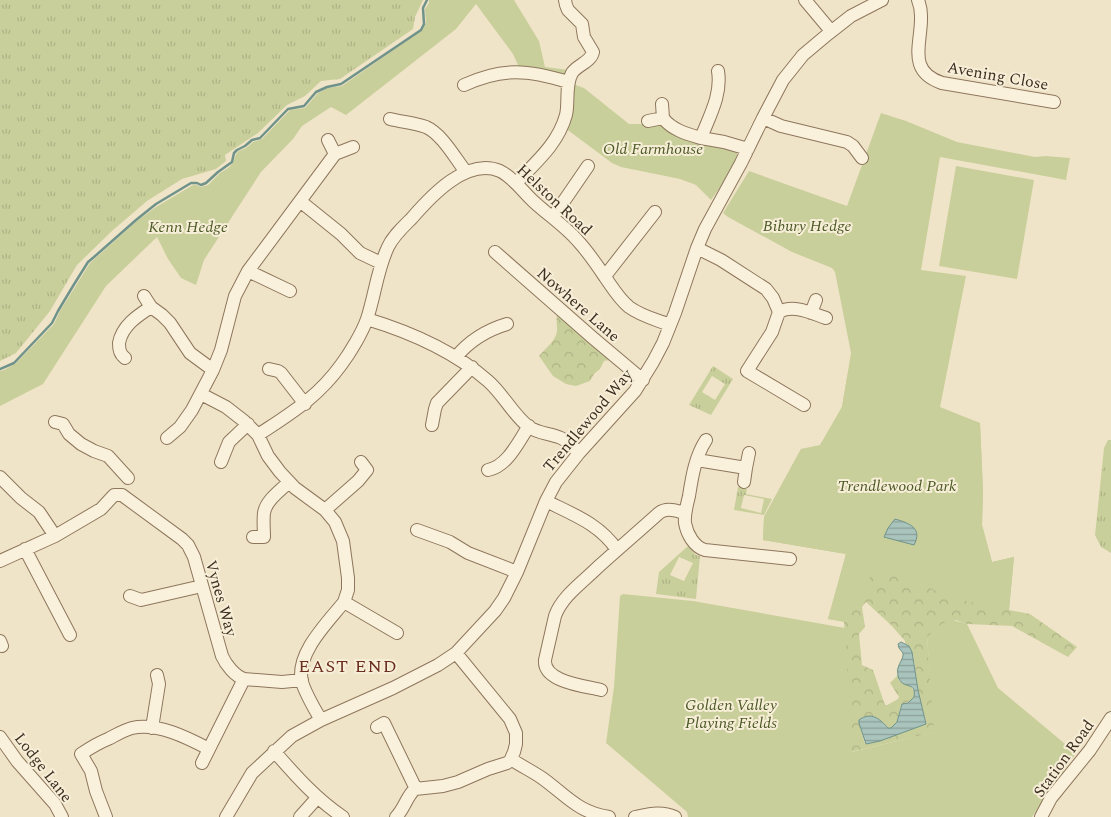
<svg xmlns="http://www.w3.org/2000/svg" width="1111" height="817" viewBox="0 0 1111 817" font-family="Spectral,serif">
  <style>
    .grass { fill: url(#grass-tufts); fill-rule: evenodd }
    .forest { fill: url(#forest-crowns); fill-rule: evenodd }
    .green { fill: #c9cf9b }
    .water { fill: url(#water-rules); stroke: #6f938a }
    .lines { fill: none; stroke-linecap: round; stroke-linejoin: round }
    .stream { stroke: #6f938a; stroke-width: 2.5 }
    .minor-casing { stroke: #8d765c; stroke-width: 14 }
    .minor { stroke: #faf1dc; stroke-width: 12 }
    .labels { text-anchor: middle; stroke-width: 4; stroke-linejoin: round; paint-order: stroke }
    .street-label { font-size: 16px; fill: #3d2e20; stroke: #f7eed8 }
    .park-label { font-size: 16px; font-style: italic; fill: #4d5a26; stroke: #f7eed8 }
    .neighbourhood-label { font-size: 18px; letter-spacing: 1px; fill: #6b2e1e; stroke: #f7eed8 }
  </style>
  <defs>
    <pattern id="grass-tufts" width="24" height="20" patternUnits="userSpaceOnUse" patternTransform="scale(1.25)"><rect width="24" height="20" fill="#c9cf9b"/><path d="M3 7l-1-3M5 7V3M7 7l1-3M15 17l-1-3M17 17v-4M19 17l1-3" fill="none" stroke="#aeb285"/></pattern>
    <pattern id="forest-crowns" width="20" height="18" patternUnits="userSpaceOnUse" patternTransform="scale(1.25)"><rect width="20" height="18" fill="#c9cf9b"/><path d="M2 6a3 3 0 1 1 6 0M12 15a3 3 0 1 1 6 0" fill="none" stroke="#aeb285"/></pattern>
    <pattern id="water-rules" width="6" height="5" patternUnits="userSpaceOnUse" patternTransform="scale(1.25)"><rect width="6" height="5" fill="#a9c4bc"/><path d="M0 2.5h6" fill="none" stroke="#8ba098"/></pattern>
  </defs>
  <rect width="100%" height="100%" fill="#f0e4c8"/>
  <path class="grass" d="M0 0H423L415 17 413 29 340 79 321 81 305 96 287 105 258 133 225 155 226 161 216 169 182 179 147 201 113 230 77 265 50 311 16 353 0 361Z
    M713 366 733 379 711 415 689 405ZM712 376 725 384 715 400 702 392Z
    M1108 440H1111V553L1101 547 1095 535 1104 448Z
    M738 487 747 489 746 494 772 499 764 515 734 510ZM744 495 764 499 761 513 741 508Z
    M688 546 696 555 700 556 696 599 656 594 659 572ZM679 557 693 563 684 581 670 575Z"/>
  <path class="forest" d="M557 316H558L586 337 610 360 604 361 600 369 594 374 590 381 576 386 566 384 553 376 539 356C545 349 558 339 557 329 557 324 556 321 557 316Z
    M847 377 980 423 983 491 982 525 992 562 1014 557 1009 610 1030 614 1077 647 1068 657 1012 626 967 624 956 620 927 637 935 732 851 752 844 622 828 619 846 554 763 540 764 517 801 449 820 445 842 407ZM866 602 891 625 905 641V643L909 646 913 654 918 690 926 724 865 744 859 723V720L875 717 889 728H892L897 722 901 705C907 702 914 701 915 693L911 687 899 681 898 675 890 683 899 697 898 699 887 705H885L873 670 862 665 859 634 865 627 862 607Z"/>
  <path class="green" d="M429 0H514L539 41 545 67 569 70 567 80 519 69 518 65 513 54 476 4 456 29 346 115 331 107 302 126 293 139 261 172 204 260 196 285 181 278 168 259 157 237 106 286 43 384 0 406V371L4 370 15 364 54 324 60 311 90 263 137 221 156 207 193 185H197L201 187 208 185 220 173 228 168 233 163 236 154 239 151 246 148 253 142 262 139 290 110 305 108 318 93 328 88 342 86 422 30 426 23 425 9 429 3Z
    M573 84 584 88 629 124H651L661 125 731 147C735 150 738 152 737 157 736 167 718 190 711 200L696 185 680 179 621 167 612 163 565 128Z
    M881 113 906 121 957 142 1035 157 1046 156 1070 158 1066 180 940 157 921 270 966 276 940 407 980 423 983 491 982 525 992 562 1014 557 1009 610 951 598 900 574H872L844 621 828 619 846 554 763 540 764 517 801 449 820 446 842 407 851 353 835 272 832 268 792 252 728 217 723 213 749 171 847 206Z
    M956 166 1034 180 1017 279 939 266Z
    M623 594 693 601 845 628 852 752 934 732 927 637C943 623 945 616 967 624L998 688 1076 753 1032 817H688L687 812 606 743 614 687 620 596Z"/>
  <path class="water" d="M895 519C909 523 923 528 914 545L884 537 888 528Z
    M901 642 909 646 912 652 918 690 926 724 880 741 866 744 859 723V720C871 711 880 719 888 728H891L897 722 902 704 908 703 914 697C917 680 902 691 898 676 898 673 897 671 898 668 899 664 902 660 903 656V653L899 648 898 644Z"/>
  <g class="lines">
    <path class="stream" d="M0 369 14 363 52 323 58 311 73 286 88 262 94 257 136 220 156 204 191 183H197L201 185 206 183 218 172 232 162 234 153 237 150 245 146 252 140 260 138 288 109 304 106 316 92 327 87 341 84 421 30 424 24 423 8 427 0"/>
    <defs>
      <path id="minor" d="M805 0 831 31
        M918 0C920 5 921 10 921 16 922 43 906 71 942 83L1054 102
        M718 71C722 95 709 117 701 138L724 142 748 149
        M464 85C503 67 529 70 568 82
        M662 104 663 118C672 130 687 134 701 138
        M763 118 781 126 847 142 853 146 862 158
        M390 119C402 122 415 123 426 127 442 134 455 158 466 172
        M648 121 663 118
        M328 140 335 154 353 147
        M516 183C536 162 558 144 566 115 569 102 565 85 572 73 577 65 591 62 593 52L584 37 582 24 568 10 566 5 565 0
        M300 201 341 234 360 253 381 263
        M553 217 588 166
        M697 248 721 260 766 289 773 298 779 312 772 332 747 371 804 405
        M495 252 593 338 643 380
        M248 271 290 291
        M605 276 655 212
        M144 296 151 307 162 315 170 323 190 353 213 370
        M779 312C794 304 811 313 826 318
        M811 313 816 300
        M367 319C410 332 454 351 488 381 504 395 513 415 529 427 539 434 550 433 561 438 568 441 573 447 579 453
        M456 357C470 340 487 330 507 324
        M125 358C120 354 119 350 119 343 122 326 137 316 151 307
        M269 369 278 371 281 373 305 404
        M201 394 226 407 244 421 258 435 268 456 280 472 295 488 325 510 335 522 343 541 348 578V590L344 602C328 622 295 654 302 682 306 695 314 708 321 720
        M55 422 63 424 69 434 81 444 94 451 108 456 128 478
        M432 425 435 409 437 403 472 367
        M258 435C291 413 317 398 341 365 350 353 362 333 367 319 375 295 377 270 388 247 393 236 403 227 412 218 431 196 467 157 500 171 514 178 522 191 533 201 548 215 565 226 578 241 588 252 597 265 605 277 612 287 619 299 629 307 641 316 657 320 670 325
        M167 438 180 427 192 410 213 370 221 350 235 296 248 271 335 154
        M706 440C695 457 692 477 689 496 687 505 684 514 685 523 687 534 694 547 705 550L790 559
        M697 460 746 468 749 453
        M221 462 229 442 248 424
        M488 470C508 466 518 442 529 426
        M0 477 21 498 39 512 55 536
        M744 482 746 468
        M546 501C572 514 600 524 617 550
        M325 510 358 481 367 470 361 462
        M417 530 450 542 468 553 517 572
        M253 537H264C264 529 263 521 264 513 266 500 281 490 289 482
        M25 549 70 635
        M0 561 55 536 101 509 114 495H122L182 539 188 545 194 557 222 656C226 665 235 676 244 679L282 682 302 680
        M130 596 141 600 202 586
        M344 602 397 633
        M0 641 2 646
        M601 690C585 686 543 682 545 660L555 616C562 596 583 582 598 567 618 549 639 531 659 513 667 507 676 511 685 513
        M377 727 384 723 416 789
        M152 728 159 684 157 675
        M0 737 17 761 55 804 62 817
        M274 751C295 775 316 799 343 817
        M511 759C521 766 532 771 542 778 566 795 577 812 609 817
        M202 763 244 679
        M106 817 96 791 91 771 81 754C90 748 98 743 108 739 116 735 124 730 132 728 157 722 188 738 209 749
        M226 817 252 773 292 736 321 720 393 688 438 665 456 653 495 611 504 598 517 572 546 501 556 482 579 453 635 391 653 362 663 343 675 313 697 248 705 229 741 163 763 118 783 80 803 55 828 34 851 16 882 0
        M300 817 317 798
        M396 817C405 808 406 797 415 789L443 786 458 782 488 769 507 763 510 761 514 752 516 744V733L510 719 456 653
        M635 817C650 814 661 811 675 817
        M1041 817 1051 798 1090 750 1111 718"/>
    </defs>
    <use href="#minor" class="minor-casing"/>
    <use href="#minor" class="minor"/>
  </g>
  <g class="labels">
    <g class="street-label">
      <text transform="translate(998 75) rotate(10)" y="6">Avening Close</text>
      <text transform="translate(555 199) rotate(43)" y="6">Helston Road</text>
      <text transform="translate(579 304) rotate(41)" y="6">Nowhere Lane</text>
      <text transform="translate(587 420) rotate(-50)" y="6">Trendlewood Way</text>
      <text transform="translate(222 598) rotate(74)" y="6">Vynes Way</text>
      <text transform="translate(1063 758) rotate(-54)" y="6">Station Road</text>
      <text transform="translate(44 767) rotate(52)" y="6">Lodge Lane</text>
    </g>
    <g class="park-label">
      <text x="653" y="154">Old Farmhouse</text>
      <text x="807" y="231">Bibury Hedge</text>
      <text x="188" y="232">Kenn Hedge</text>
      <text x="897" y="491">Trendlewood Park</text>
      <text x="731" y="710">Golden Valley<tspan x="731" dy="18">Playing Fields</tspan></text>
    </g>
    <g class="neighbourhood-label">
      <text x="348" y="672">EAST END</text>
    </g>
  </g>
</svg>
